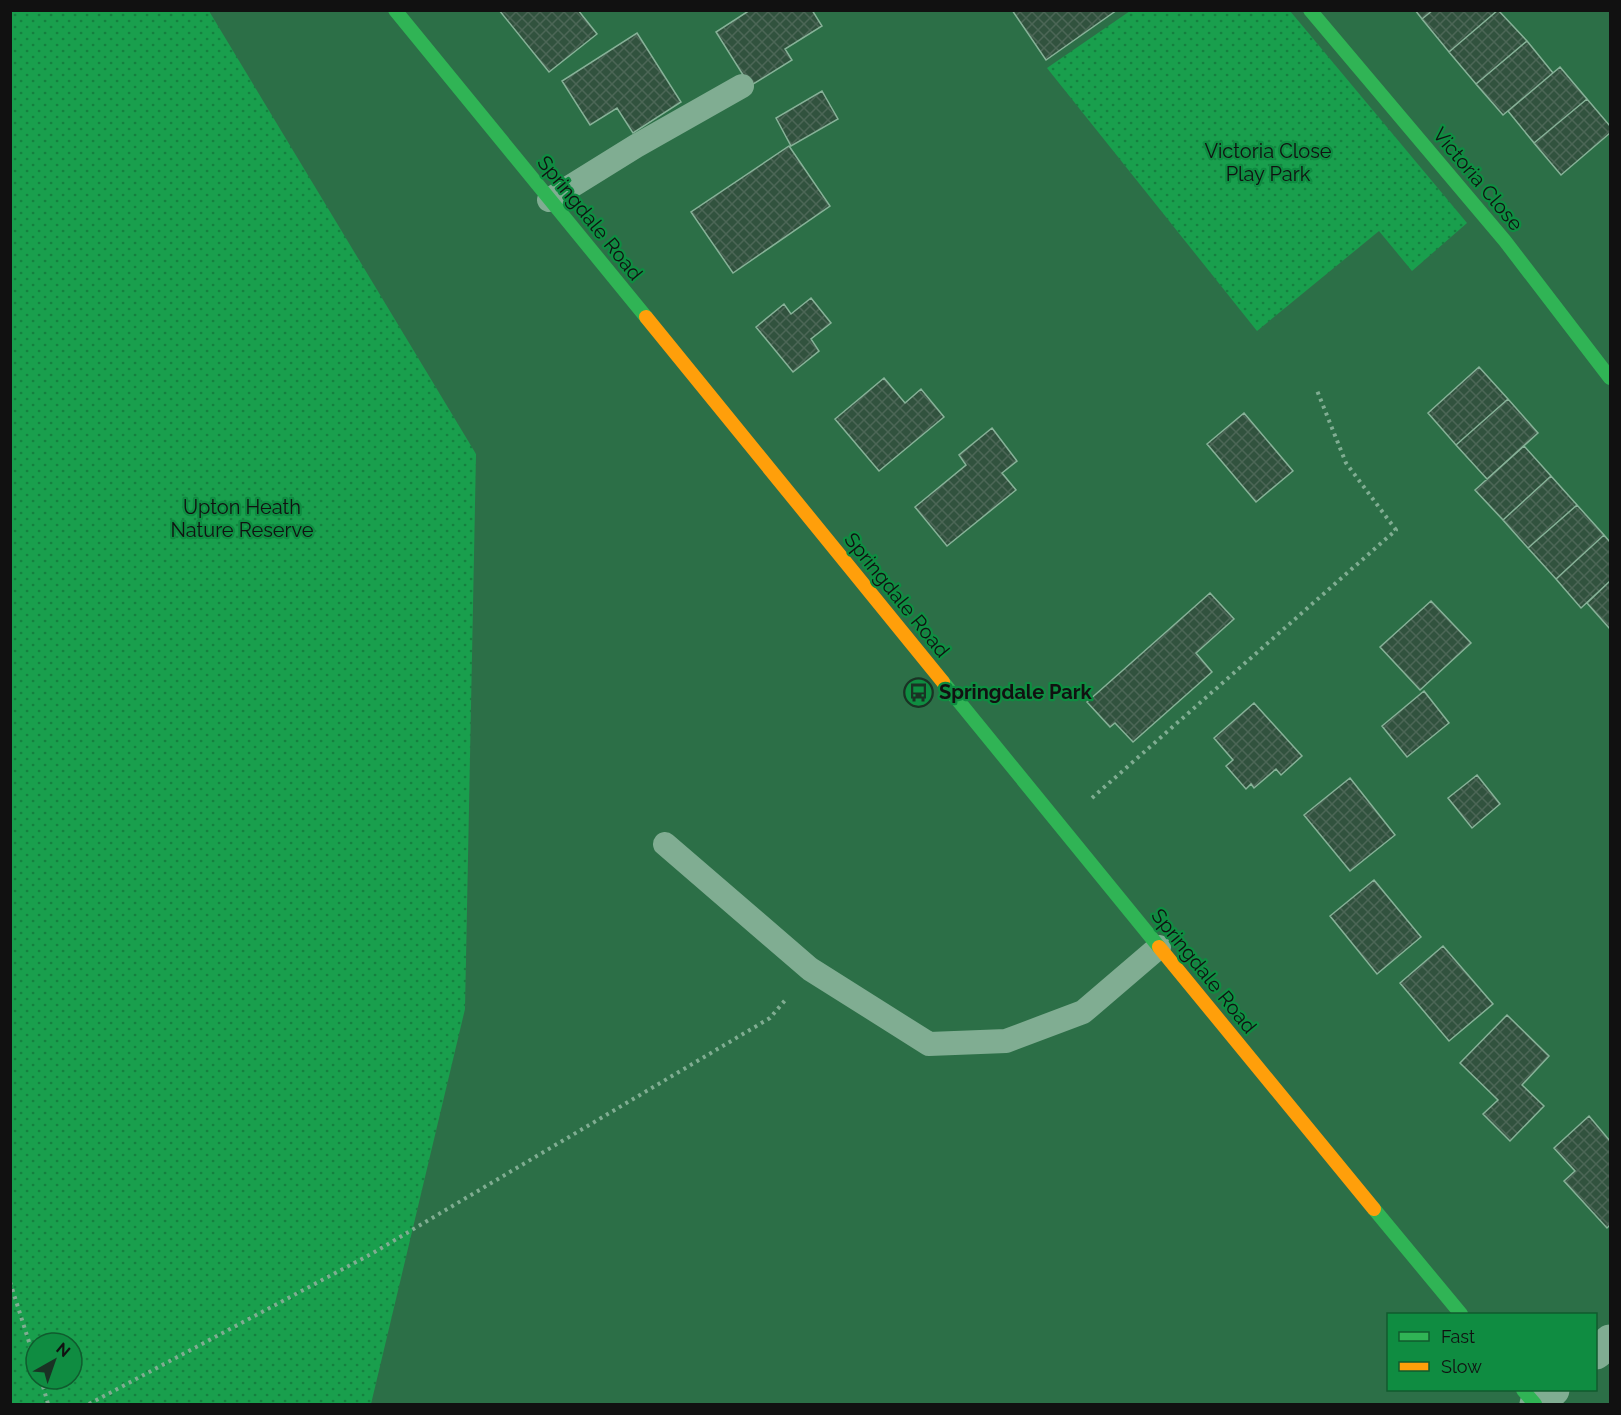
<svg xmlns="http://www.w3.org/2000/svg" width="1621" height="1415" viewBox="0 0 1621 1415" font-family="Raleway,sans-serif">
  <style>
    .grass { fill: url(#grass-dots); fill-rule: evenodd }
    .building { fill: url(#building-cross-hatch); stroke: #87b298; stroke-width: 1.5 }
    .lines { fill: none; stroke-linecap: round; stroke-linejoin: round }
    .path { stroke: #80ad92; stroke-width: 4; stroke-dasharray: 3 4.5; stroke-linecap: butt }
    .lane { stroke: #80ad92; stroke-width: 24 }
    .street { stroke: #80ad92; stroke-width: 33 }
    .fast { stroke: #30b455; stroke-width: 14 }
    .slow { stroke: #ff9f0a; stroke-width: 14 }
    .labels { text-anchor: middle; stroke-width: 4.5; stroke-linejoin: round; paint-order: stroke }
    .park-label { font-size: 20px; fill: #111; stroke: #0f8c41 }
    .street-label { font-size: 20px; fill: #111; stroke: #0f8c41 }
    .poi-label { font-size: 20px; font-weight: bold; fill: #111; stroke: #0f8c41; text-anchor: start }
  </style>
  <defs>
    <pattern id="grass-dots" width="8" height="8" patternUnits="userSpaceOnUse" patternTransform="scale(1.5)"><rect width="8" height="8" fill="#199f4d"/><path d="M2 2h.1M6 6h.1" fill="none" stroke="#15803f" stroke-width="1.8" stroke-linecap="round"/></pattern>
    <pattern id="building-cross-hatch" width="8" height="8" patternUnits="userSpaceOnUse" patternTransform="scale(1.5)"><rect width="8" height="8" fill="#31523e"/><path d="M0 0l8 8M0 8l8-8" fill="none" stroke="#4c6656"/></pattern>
  </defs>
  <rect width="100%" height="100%" fill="#2c6f47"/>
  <path class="grass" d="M10 11H209L476 454 465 1009 371 1404H11ZM36 1343H72V1379H36Z
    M1130 11H1290L1467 223 1412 271 1379 231 1257 331 1047 68Z"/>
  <path class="building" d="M499 10H578L597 34 549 72Z
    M750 10H812L822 26 785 49 792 60 750 86 716 32Z
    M1012 10H1117L1046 60Z
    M1415 10H1433L1422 19Z
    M1433 10H1498L1449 52 1422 19Z
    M1498 10 1527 41 1476 84 1449 52Z
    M637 33 681 102 633 133 617 108 590 125 562 81Z
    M1527 41 1553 73 1503 115 1476 84Z
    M1560 67 1587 99 1534 143 1508 111Z
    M822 91 838 119 791 146 776 118Z
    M1587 99 1610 126V133L1561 175 1534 143Z
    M789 146 830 206 733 273 691 212Z
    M811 298 831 323 811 339 819 351 793 372 756 327 784 304 791 314Z
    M1479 367 1508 399 1456 445 1428 413Z
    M884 378 905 403 921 389 944 417 879 471 835 419Z
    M1508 399 1538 433 1487 479 1456 445Z
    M1244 413 1293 471 1256 502 1207 444Z
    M992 428 1017 461 1002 473 1016 490 947 546 915 507 966 465 959 455Z
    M1524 446 1551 476 1503 520 1475 490Z
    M1551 476 1577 505 1528 548 1503 520Z
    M1577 505 1604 535 1556 579 1528 548Z
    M1604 535 1610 542V581L1581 608 1556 579Z
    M1610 581V629L1587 603Z
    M1210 593 1234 619 1196 653 1212 672 1133 742 1115 723 1110 727 1087 702Z
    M1431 601 1471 643 1420 690 1380 647Z
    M1424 691 1449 723 1407 757 1382 726Z
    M1254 703 1302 756 1281 775 1276 769 1254 788 1251 784 1246 789 1226 766 1233 760 1214 738Z
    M1477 775 1500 804 1472 828 1448 798Z
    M1350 778 1395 835 1350 871 1304 815Z
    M1374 880 1421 937 1377 974 1330 916Z
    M1443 946 1493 1004 1449 1041 1400 983Z
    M1507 1015 1549 1056 1522 1085 1544 1106 1510 1141 1483 1114 1498 1100 1460 1063Z
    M1589 1116 1610 1141V1225L1607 1228 1564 1181 1575 1171 1554 1148Z"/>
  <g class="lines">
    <path class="path" d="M1092 798 1396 530 1346 463 1316 388
      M10 1282 36 1364
      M41 1379 48 1404
      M89 1404 373 1253 770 1018 787 998"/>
    <path class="lane" d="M549 200 636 146 742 86
      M665 844 810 969 929 1044 1006 1041 1083 1012 1159 947"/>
    <path class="street" d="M1596 1353 1610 1341
      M1536 1404 1553 1390"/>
    <path class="fast" d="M395 10 646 317
      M1310 10 1505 241 1610 378
      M943 682 1159 947
      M1374 1209 1461 1314
      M1523 1390 1535 1404"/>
    <path class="slow" d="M646 317 943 682
      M1159 947 1374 1209"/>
  </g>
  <defs>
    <symbol id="bus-ring" viewBox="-11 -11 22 22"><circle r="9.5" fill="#0f8c41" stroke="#1a3224" stroke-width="1.5"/><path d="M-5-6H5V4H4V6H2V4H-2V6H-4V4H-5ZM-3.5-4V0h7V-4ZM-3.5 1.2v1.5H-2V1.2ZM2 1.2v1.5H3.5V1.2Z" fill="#1a3224"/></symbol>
  </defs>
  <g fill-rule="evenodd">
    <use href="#bus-ring" x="902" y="676" width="33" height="33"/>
  </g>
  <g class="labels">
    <g class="park-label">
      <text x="1268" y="158">Victoria Close<tspan x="1268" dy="23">Play Park</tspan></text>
      <text x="242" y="514">Upton Heath<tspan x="242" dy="23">Nature Reserve</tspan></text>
    </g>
    <g class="street-label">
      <text transform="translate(1478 179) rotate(50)" y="7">Victoria Close</text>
      <text transform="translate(590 218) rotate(51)" y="7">Springdale Road</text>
      <text transform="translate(897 595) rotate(51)" y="7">Springdale Road</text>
      <text transform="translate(1204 971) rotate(51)" y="7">Springdale Road</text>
    </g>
    <g class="poi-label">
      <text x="939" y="699">Springdale Park</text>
    </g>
  </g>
  <rect width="1621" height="1415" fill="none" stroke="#111111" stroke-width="24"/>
  <rect x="1387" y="1313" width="210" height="78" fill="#0f8c41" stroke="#105b2e" stroke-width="1.5"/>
  <rect x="1399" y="1332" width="30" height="9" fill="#30b455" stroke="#105b2e" stroke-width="1.5"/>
  <text x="1441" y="1343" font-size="18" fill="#111111">Fast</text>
  <rect x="1399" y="1362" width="30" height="9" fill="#ff9f0a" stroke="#105b2e" stroke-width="1.5"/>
  <text x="1441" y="1373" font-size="18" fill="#111111">Slow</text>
  <g transform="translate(54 1361) rotate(40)"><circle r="28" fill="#0f8c41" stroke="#105b2e" stroke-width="1.5"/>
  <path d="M0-4.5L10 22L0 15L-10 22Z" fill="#1a3224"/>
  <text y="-9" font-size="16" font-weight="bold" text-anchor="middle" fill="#111111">N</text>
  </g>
</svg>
